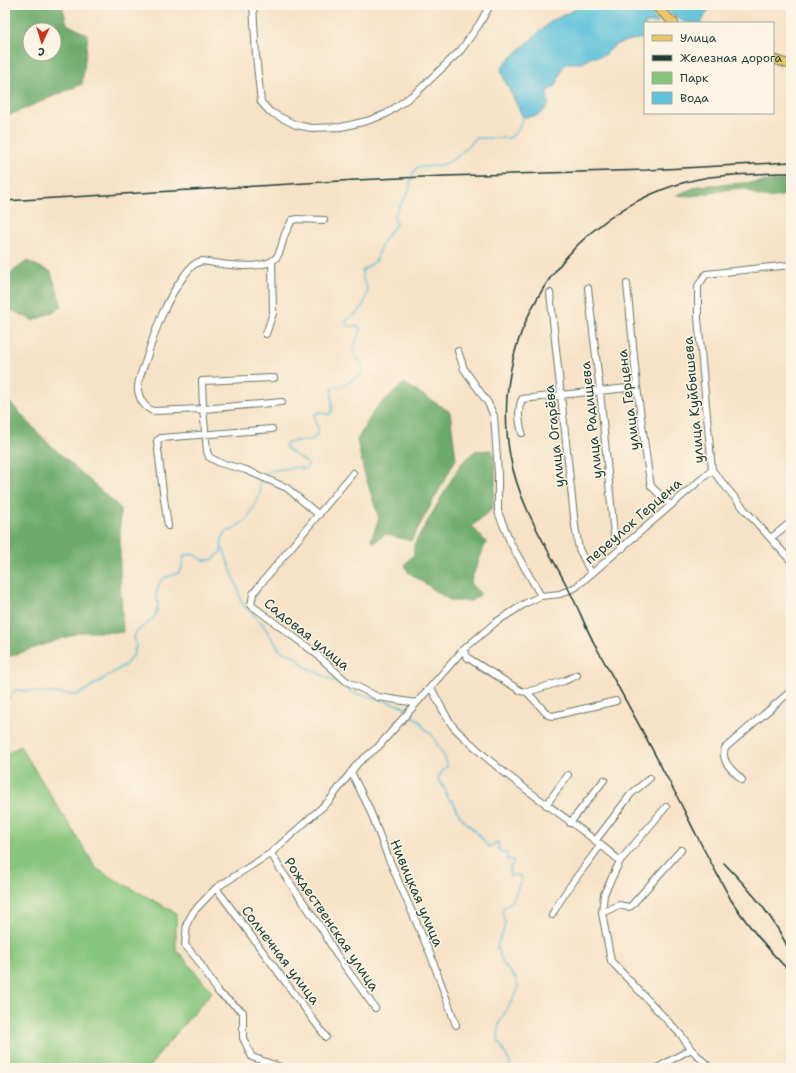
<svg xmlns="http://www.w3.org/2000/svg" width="796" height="1073" viewBox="0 0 796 1073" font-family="'Shantell Sans',sans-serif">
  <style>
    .green { fill: #86c57c; stroke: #528158 }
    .forest { fill: #6caa6c; stroke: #467450; fill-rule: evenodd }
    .water { fill: #5cc1d9; stroke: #3e7f86 }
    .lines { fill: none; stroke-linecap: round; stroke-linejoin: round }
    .stream { stroke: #5cc1d9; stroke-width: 1.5 }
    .minor-casing { stroke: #6a7767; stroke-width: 8 }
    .major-casing { stroke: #6a7767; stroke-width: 10 }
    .minor { stroke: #fff; stroke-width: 6 }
    .major { stroke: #ebc669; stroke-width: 8 }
    .rail { stroke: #1f3d34; stroke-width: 1.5 }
    .labels { text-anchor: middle; stroke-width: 3; stroke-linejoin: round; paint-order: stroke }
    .street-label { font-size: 14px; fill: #1f3d34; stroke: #fcf5e5 }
  </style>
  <rect width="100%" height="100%" fill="#fcf5e5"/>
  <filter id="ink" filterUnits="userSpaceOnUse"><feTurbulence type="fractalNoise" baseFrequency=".025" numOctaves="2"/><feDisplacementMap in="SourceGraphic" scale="8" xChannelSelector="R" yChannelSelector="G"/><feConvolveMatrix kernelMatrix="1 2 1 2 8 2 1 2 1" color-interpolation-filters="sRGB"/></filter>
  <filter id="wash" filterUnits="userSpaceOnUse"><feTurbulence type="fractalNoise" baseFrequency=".012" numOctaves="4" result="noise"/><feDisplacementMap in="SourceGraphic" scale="16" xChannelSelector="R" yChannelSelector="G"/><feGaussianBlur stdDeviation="0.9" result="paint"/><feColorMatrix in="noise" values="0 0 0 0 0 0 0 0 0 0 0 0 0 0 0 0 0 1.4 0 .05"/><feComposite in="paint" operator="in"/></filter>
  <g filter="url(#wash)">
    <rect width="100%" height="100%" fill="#f6e2c6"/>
    <path class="green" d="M20 746 97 869 176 913V949L212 992 161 1051 149 1068H5V755Z"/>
    <path class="forest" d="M5 5H62L67 24 88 35 82 84 5 117ZM30 30H54V54H30Z
      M791 180V192C783 197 767 199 758 196 753 194 747 188 741 188 721 189 696 199 677 195L698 186Z
      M27 261 51 272 62 307 34 321 5 307V273L12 272Z
      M404 383 450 412 456 459 411 541 385 534 374 543 371 540 379 518 364 472 357 440 375 409Z
      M5 397 46 441 120 508V577L123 632H81L5 658Z
      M492 450C498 470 495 489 492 509L472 526 486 542 470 583 481 594 471 601H451L408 572 405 564 414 554V545L460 465 475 451Z"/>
    <path class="water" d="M585 5H644L659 23H645V38L630 40 615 45 605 55 590 58 583 63H567L562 68 556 86 546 92 549 104C541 116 537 116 523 117L504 79 501 67 551 21Z
      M660 5H711L701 23H687L675 17Z"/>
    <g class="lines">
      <path class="stream" d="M264 476 269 471 297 467 304 469 307 467 308 464C301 457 289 453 285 446L288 442C297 442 304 439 312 440 326 428 312 426 315 414L320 412 329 415 332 411V388L334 386 341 387 363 373V367C361 362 356 358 354 353 352 345 360 336 361 328L356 326H349L346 323 347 319C362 312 364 306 368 290L362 277V271L377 260 378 253 385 238 396 224 394 215 408 193 413 173 418 167C451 167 454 160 476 138H510L518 130 524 115
        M223 548 238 589 241 601 245 607 261 622 280 650 285 653 293 655 298 659 304 666 344 686 351 692 403 706 405 708
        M5 703 15 690 78 695 125 665 133 656 136 646 134 637 136 632 154 618 157 610 158 604 156 594 160 582 164 578 178 573 181 570 184 556C192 553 196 555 203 560H212L221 552 222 538 226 532 232 530 247 519 260 495V482L262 479
        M410 714V715L419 720 424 728 432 735 445 758 447 766 438 777 439 781 445 789 448 799 453 801C460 821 466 821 479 835 483 839 484 843 489 847L497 842H498L499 845 498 850 507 854V860H513L514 862 510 868V876L519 875 522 879 512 901 504 907 502 912 505 922 504 929 498 943 497 949 504 965 517 980 518 990 499 1023 498 1040 510 1063 508 1068"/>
    </g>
  </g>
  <g filter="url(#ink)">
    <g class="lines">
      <defs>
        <path id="minor" d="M253 5 256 56 261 102 270 112 296 125 312 128 341 127 367 121 386 114 417 92 461 50 480 23 490 5
          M791 265 706 274 698 286V318L712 470 745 510 791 561
          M627 284 637 387 648 469 651 486 670 505
          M588 288 600 391 614 535 623 548
          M550 293 575 526 579 549 591 573
          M266 334 273 313 272 261
          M458 351 464 369 488 403 494 416 498 473V512L511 544 541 596
          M274 378 202 381 203 409 207 451 209 457 220 463 246 470 287 488 319 515
          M282 402 203 409 153 411C145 408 139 399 138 390 137 380 143 369 146 360 155 331 165 301 184 276 188 270 194 262 202 261 219 264 268 273 278 255 282 248 282 241 285 234 287 229 290 225 292 220L298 219 324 220
          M522 433C519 421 517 410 522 399L637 387
          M353 473 259 586 253 594 251 605 314 652 346 681 378 697 416 703
          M168 526 163 492 157 441 161 438 272 429
          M771 538 791 522
          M463 650 468 658 521 691 527 692 564 681 577 675
          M431 688C438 700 444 714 452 725 459 734 470 742 478 750 523 792 575 821 620 861
          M527 692 548 715 553 716 616 701
          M351 772 369 808 388 857 431 956 456 1025
          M742 780C733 770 720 762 725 748L791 691
          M546 805 568 775
          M666 807 620 861 604 894 602 913 611 961 681 1035 691 1049 710 1068
          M570 823 604 780
          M596 840 631 794 650 778
          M271 853 281 870 322 929 336 954 375 1008
          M216 888 326 1037
          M602 913 619 905 628 907 631 906 681 850
          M552 915C565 889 585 868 601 844
          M283 1068 252 1057 243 1038V1012L219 993 197 959 185 945 187 923 194 911 216 888 271 853 329 801 358 763 378 747 463 650 496 622 526 603 541 596 560 594 576 587 712 470
          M657 1068 691 1049"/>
        <path id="major" d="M654 5 674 23
          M773 59 791 65"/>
      </defs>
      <use href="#minor" class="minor-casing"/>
      <use href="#major" class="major-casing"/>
      <use href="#minor" class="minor"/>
      <use href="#major" class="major"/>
      <path class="rail" d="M791 173C772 173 752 174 733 175 724 176 714 176 704 178 648 188 594 221 559 266 516 321 498 387 510 456 519 506 548 548 570 592 579 610 586 628 595 645 618 687 642 729 664 772 676 793 686 815 697 836 708 858 720 879 731 900 749 927 769 951 791 973
        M5 201 356 180 445 176 647 170 791 162
        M724 863C750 890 777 920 791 955"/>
    </g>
  </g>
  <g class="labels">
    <g class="street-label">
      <text transform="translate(628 400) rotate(-97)" y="5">улица Герцена</text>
      <text transform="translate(693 400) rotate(-95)" y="5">улица Куйбышева</text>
      <text transform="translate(591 420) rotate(-96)" y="5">улица Радищева</text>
      <text transform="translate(554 436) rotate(-96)" y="5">улица Огарёва</text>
      <text transform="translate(633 521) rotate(-41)" y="5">переулок Герцена</text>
      <text transform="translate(307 634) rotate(39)" y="5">Садовая улица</text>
      <text transform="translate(417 893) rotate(67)" y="5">Нивицкая улица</text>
      <text transform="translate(332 924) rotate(56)" y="5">Рождественская улица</text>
      <text transform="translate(281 955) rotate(53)" y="5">Солнечная улица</text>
    </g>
  </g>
  <rect width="796" height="1073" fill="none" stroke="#fcf5e5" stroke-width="20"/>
  <rect x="644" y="22" width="130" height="92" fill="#fcf5e5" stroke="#a4ab9e"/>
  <rect x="652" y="35" width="20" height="6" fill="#ebc669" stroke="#a4ab9e"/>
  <text x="680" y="42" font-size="12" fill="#1f3d34">Улица</text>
  <rect x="652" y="55" width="20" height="6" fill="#1f3d34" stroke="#a4ab9e"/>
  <text x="680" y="62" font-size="12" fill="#1f3d34">Железная дорога</text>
  <rect x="652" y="72" width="20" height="12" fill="#86c57c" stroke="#a4ab9e"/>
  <text x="680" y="82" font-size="12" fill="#1f3d34">Парк</text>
  <rect x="652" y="92" width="20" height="12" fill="#5cc1d9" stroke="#a4ab9e"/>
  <text x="680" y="102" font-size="12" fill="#1f3d34">Вода</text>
  <g transform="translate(42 42) rotate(184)"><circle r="19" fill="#fcf5e5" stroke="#a4ab9e"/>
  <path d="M0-3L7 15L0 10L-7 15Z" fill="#c8321e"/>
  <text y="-6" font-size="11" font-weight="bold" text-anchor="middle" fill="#1f3d34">С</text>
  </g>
</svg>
